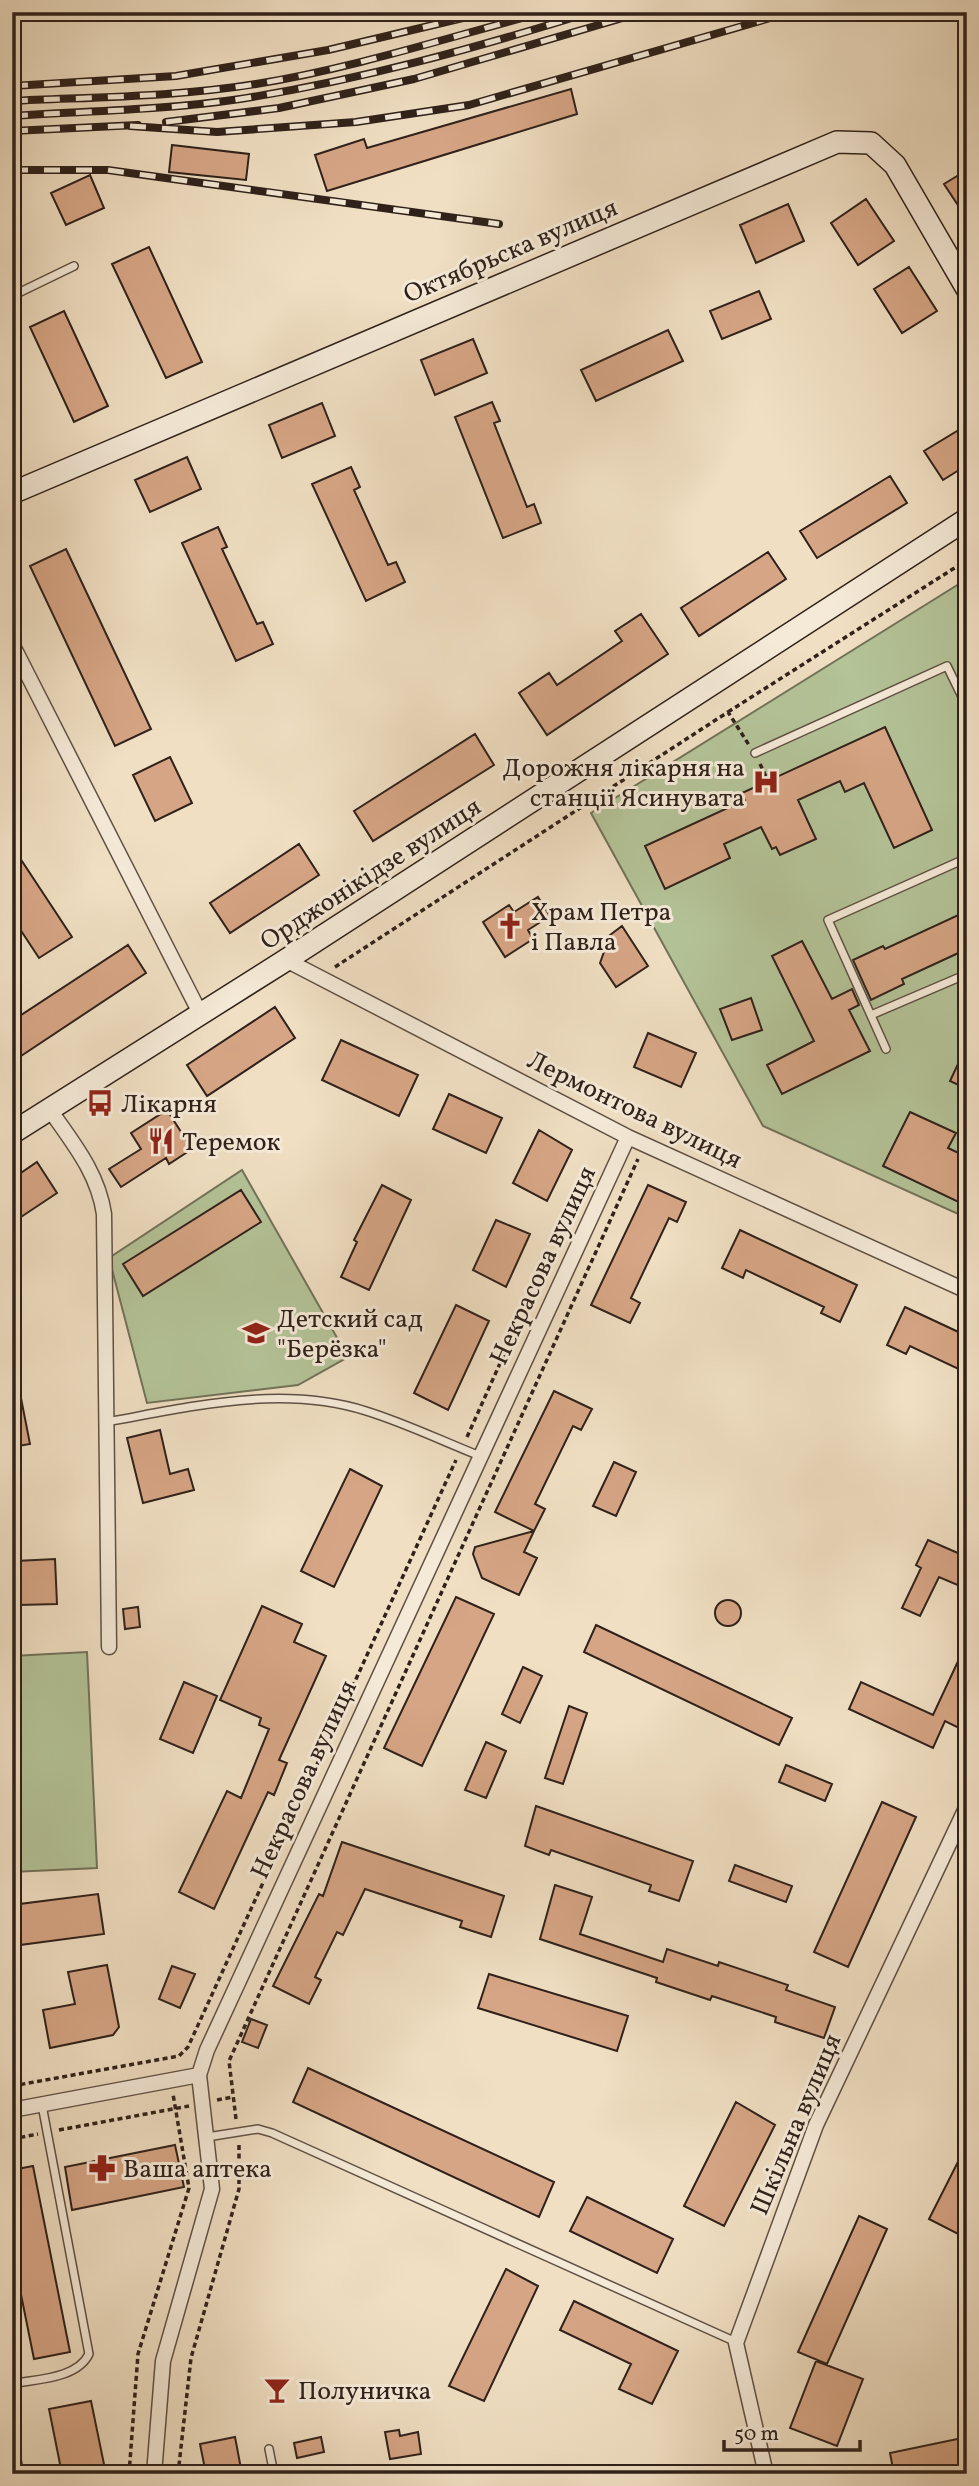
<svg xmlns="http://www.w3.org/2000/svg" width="979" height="2486" viewBox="0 0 979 2486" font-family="Vollkorn,serif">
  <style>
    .green { fill: #b4c398; stroke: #727259; stroke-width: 2 }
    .building { fill: #d6a585; stroke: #2f211a; stroke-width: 2 }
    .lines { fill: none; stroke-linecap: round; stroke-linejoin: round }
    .lane-casing { stroke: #5f5044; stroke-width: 10 }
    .street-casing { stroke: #5f5044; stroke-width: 17 }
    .secondary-casing { stroke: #2f211a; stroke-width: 24 }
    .path { stroke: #2f211a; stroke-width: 3.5; stroke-dasharray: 5 3.5; stroke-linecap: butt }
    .lane { stroke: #f5ead8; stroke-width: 7 }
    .street { stroke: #f5ead8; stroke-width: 14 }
    .secondary { stroke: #f5ead8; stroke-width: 21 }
    .rail-casing { stroke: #2f211a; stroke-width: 8 }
    .rail { stroke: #f5ead8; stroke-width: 5; stroke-dasharray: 16; stroke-linecap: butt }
    .labels { text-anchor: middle; stroke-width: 6; stroke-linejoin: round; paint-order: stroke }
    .street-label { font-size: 26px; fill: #2f211a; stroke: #f5ead8 }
    .poi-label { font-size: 26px; fill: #2f211a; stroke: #f5ead8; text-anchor: start }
  </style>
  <rect width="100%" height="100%" fill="#f0dfc3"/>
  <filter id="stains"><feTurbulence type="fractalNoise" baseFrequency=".00286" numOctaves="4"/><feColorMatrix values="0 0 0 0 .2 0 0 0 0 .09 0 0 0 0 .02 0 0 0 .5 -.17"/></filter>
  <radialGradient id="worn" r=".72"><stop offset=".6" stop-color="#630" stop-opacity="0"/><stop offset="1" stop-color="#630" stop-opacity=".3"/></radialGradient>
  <path class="green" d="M967 579V1218L763 1126 591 813Z
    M242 1170 348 1357 298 1385 147 1403 109 1258Z
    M87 1652 97 1868 12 1872V1656Z"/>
  <path class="building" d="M571 89 577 114 327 191 315 155 364 139 367 148Z
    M172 145 249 154 246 180 169 172Z
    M967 170V219L944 184Z
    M90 175 104 208 66 225 51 193Z
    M866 199 894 241 858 265 831 223Z
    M788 204 804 241 756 263 740 225Z
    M149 247 202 362 166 378 112 264Z
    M909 267 937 311 902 333 874 289Z
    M759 291 771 319 722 339 710 311Z
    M64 311 108 406 74 422 30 327Z
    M668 330 683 361 596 401 581 370Z
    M473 339 487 373 435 395 421 360Z
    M492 402 500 421 494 423 527 507 534 504 541 523 503 538 455 417Z
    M322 403 335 436 282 458 269 425Z
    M967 425V465L943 480 924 451Z
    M187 457 201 489 150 512 135 480Z
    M351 467 360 487 354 490 388 565 396 562 405 582 366 601 312 484Z
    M890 476 907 503 817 558 800 531Z
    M218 527 227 547 222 549 257 624 263 622 273 644 236 661 182 543Z
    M66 549 151 729 115 746 30 566Z
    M768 552 786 579 699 636 681 608Z
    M641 614 668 654 547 735 519 693 549 673 557 685 622 641 615 631Z
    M885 727 932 830 894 848 864 783 845 792 840 781 798 800 816 839 780 855 776 847 772 849 761 827 724 844 730 858 665 889 645 846 745 800 742 793Z
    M475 734 494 765 373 841 354 811Z
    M170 757 192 803 155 821 133 775Z
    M299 844 319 875 230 933 210 903Z
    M12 846 72 937 39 958 12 917Z
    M538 897 550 916 528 930 533 939 505 957 483 922 509 905 514 912Z
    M967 911V949L902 979 904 984 871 1000 853 960 883 946 885 949Z
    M622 926 648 966 616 987 600 963 610 935Z
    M802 941 832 999 852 989 859 1005 849 1010 870 1051 782 1094 767 1065 814 1041 772 956Z
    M128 945 146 973 12 1062V1021Z
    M751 998 762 1030 732 1040 720 1009Z
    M275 1007 295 1038 207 1096 187 1065Z
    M648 1033 696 1053 681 1087 634 1067Z
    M341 1040 418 1075 399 1116 322 1080Z
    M967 1045V1089L950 1081Z
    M449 1094 502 1118 486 1153 433 1129Z
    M167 1110 192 1149 169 1164 166 1158 121 1187 109 1169 141 1149 131 1133Z
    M910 1112 956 1133 948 1148 967 1157V1206L883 1166Z
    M539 1130 572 1150 547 1201 513 1183Z
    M37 1162 57 1193 12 1223V1179Z
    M382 1185 411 1200 369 1290 341 1277 357 1242 354 1240Z
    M648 1185 686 1202 677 1222 669 1218 631 1298 640 1303 630 1323 591 1305Z
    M241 1190 261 1222 143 1296 123 1264Z
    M496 1220 530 1234 506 1287 473 1270Z
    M740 1230 857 1285 840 1322 821 1313 824 1307 746 1270 743 1278 722 1268Z
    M456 1305 489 1321 448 1410 414 1393Z
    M905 1307 967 1336V1373L910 1346 906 1354 887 1345Z
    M12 1388H19L30 1444 12 1447Z
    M554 1391 592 1409 581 1430 573 1426 535 1504 545 1509 534 1531 495 1512Z
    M160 1430 170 1474 188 1469 194 1490 143 1503 127 1438Z
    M614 1462 636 1472 616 1516 593 1506Z
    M350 1469 382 1486 334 1587 301 1571Z
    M534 1531 524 1552 537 1558 519 1595 482 1578 473 1554 475 1547Z
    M928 1540 967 1557V1589L939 1577 920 1616 902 1608 921 1568 916 1565Z
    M55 1559 57 1604 19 1605 16 1561Z
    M456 1597 494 1614 422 1766 384 1748Z
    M715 1613a13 13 0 1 1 26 0a13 13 0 1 1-26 0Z
    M262 1606 302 1624 294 1642 326 1656 279 1760 287 1763 274 1795 268 1792 214 1909 179 1892 227 1791 241 1798 269 1729 259 1725 261 1718 220 1700Z
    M138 1607 140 1627 125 1629 123 1609Z
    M596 1625 792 1718 779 1745 584 1652Z
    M967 1642V1717L961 1729 945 1721 933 1748 849 1709 861 1682 933 1715Z
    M523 1667 542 1676 520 1723 502 1714Z
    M184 1682 217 1696 193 1753 160 1739Z
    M569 1706 587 1713 563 1784 545 1778Z
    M486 1742 506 1751 486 1798 465 1790Z
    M786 1765 832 1784 825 1801 779 1782Z
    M882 1802 916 1817 848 1967 814 1952Z
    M536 1806 693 1861 679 1901 649 1891 651 1885 551 1850 549 1855 525 1846Z
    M342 1842 504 1896 491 1937 460 1927 462 1921 365 1889 343 1935 337 1932 315 1977 321 1980 309 2004 273 1986 319 1894 323 1896Z
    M735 1865 792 1886 786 1902 729 1881Z
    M555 1885 592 1897 580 1934 663 1962 667 1949 718 1966 719 1962 788 1985 786 1990 835 2007 824 2038 775 2022 776 2017 712 1996 710 2000 656 1982 657 1978 540 1939Z
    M98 1894 104 1934 12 1946V1905Z
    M107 1965 119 2027 113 2035 50 2048 43 2010 75 2004 68 1972Z
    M172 1966 195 1974 180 2008 159 1999Z
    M489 1974 628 2016 617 2051 478 2008Z
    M251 2019 267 2025 258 2048 242 2042Z
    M308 2068 554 2182 539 2217 293 2102Z
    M736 2102 775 2125 724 2226 684 2206Z
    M967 2144V2226L962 2236 929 2219Z
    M175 2145 184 2187 72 2210 65 2167Z
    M33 2166 70 2352 34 2359 12 2250V2170Z
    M587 2197 673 2239 657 2273 570 2231Z
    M859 2216 887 2229 827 2364 798 2352Z
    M506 2269 538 2286 484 2401 449 2386Z
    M574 2301 678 2351 652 2404 619 2389 631 2364 560 2330Z
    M816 2361 863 2379 837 2446 790 2428Z
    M91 2401 106 2474H62L49 2409Z
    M399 2430 400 2436 418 2432 421 2454 390 2459 385 2432Z
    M235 2437 242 2474H206L200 2444Z
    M321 2437 324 2452 297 2458 294 2443Z
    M967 2437V2474H894L890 2453Z"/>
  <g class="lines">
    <defs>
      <path id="lane" d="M12 296 74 266
        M755 753 947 666 967 707
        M871 1015 967 974
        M886 1049 828 920 967 858
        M106 1422C191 1407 281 1384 366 1411 405 1423 442 1441 480 1456
        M207 2137 258 2129 272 2133 736 2342
        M12 2384C36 2379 77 2379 89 2354L42 2105
        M12 2436 20 2474
        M269 2449 274 2474
        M739 2474 765 2469"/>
      <path id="street" d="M12 644 201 1015
        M286 960 628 1137 967 1291
        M50 1110C73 1143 98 1173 104 1214L109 1647
        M12 2110 199 2075
        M154 2474 163 2361 212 2189 199 2075 207 2050 628 1137
        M766 2474 736 2343 816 2125 967 1806"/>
      <path id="secondary" d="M12 493 837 142 871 143 895 165 967 289
        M12 1133 286 960 967 519"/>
    </defs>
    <use href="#lane" class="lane-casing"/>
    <use href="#street" class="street-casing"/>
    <use href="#secondary" class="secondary-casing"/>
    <path class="path" d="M728 712 967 560
      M760 764 768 781
      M335 967 728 712 749 745
      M467 1437 506 1350
      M12 2086 179 2056 188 2047 456 1460
      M217 2100 233 2097
      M236 2119 229 2061 638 1159
      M59 2130 189 2106
      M12 2139 38 2134
      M129 2474 138 2354 189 2188 173 2094
      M178 2474 191 2358 239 2189V2144"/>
    <use href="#lane" class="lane"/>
    <use href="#street" class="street"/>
    <use href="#secondary" class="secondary"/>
    <defs>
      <path id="rail" d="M12 86 176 76 328 50 488 12
        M12 101C93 97 176 97 256 84 354 68 449 37 545 12
        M12 116C88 111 166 110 240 99 360 80 476 48 591 12
        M166 122 279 108 414 79 643 12
        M130 126 217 132 356 122 469 105 791 12
        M12 131 138 125
        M12 170H108L499 224"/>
    </defs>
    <use href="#rail" class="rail-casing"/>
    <use href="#rail" class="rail"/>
  </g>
  <defs>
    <symbol id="hospital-bare" viewBox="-9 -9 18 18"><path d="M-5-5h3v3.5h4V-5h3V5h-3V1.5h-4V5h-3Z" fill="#8f2418" stroke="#f5ead8" stroke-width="2.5" paint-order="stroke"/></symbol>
    <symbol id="church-bare" viewBox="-9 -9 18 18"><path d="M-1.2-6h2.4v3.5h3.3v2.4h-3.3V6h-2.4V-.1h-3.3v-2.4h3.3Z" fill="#8f2418" stroke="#f5ead8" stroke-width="2.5" paint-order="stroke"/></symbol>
    <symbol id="bus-bare" viewBox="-9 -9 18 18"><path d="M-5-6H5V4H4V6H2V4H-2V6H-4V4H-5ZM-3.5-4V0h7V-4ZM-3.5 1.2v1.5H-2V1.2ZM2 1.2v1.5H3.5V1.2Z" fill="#8f2418" stroke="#f5ead8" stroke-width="2.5" paint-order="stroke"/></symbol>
    <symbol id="restaurant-bare" viewBox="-9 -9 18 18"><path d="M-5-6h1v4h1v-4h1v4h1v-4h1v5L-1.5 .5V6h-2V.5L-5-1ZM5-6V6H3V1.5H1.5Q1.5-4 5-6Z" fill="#8f2418" stroke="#f5ead8" stroke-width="2.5" paint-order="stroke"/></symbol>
    <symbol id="school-bare" viewBox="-9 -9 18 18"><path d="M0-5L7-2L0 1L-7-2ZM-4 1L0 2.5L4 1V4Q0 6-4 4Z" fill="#8f2418" stroke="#f5ead8" stroke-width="2.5" paint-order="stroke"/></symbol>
    <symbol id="pharmacy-bare" viewBox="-9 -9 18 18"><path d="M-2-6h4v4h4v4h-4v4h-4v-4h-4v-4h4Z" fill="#8f2418" stroke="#f5ead8" stroke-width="2.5" paint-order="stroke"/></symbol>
    <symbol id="bar-bare" viewBox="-9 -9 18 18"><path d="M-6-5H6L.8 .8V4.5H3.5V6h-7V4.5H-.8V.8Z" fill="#8f2418" stroke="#f5ead8" stroke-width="2.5" paint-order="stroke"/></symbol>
  </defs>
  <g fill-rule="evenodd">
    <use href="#hospital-bare" x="747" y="763" width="38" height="38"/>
    <use href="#church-bare" x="491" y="907" width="38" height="38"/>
    <use href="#bus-bare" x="81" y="1084" width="38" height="38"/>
    <use href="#restaurant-bare" x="142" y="1122" width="38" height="38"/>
    <use href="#school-bare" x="237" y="1314" width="38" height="38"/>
    <use href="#pharmacy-bare" x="83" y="2149" width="38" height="38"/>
    <use href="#bar-bare" x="258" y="2371" width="38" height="38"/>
  </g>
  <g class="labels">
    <g class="street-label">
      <text transform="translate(510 250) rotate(-23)" y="9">Октябрьска вулиця</text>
      <text transform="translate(370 873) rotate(-33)" y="9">Орджонікідзе вулиця</text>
      <text transform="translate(635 1109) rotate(26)" y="9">Лермонтова вулиця</text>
      <text transform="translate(542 1265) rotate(-65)" y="9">Некрасова вулиця</text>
      <text transform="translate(303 1779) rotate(-65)" y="9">Некрасова вулиця</text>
      <text transform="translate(795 2124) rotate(-67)" y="9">Шкільна вулиця</text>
    </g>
    <g class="poi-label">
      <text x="745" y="776" text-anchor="end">Дорожня лікарня на<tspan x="745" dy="30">станції Ясинувата</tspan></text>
      <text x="531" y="920">Храм Петра<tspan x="531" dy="30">і Павла</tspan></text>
      <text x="121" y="1112">Лікарня</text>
      <text x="182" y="1150">Теремок</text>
      <text x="277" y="1327">Детский сад<tspan x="277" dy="30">"Берёзка"</tspan></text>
      <text x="123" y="2177">Ваша аптека</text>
      <text x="298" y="2399">Полуничка</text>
    </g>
  </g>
  <rect width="979" height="2486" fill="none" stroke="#f0dfc3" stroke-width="42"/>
  <rect x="14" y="14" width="951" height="2458" fill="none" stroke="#2f211a" stroke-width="3.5"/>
  <rect x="21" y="21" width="937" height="2444" fill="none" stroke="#2f211a" stroke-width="2"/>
  <path d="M724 2440v10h136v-10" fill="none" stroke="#2f211a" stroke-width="3.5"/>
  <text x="734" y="2440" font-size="21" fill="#2f211a" stroke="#f5ead8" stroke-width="5" paint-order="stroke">50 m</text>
  <rect width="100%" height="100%" filter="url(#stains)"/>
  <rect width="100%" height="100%" fill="url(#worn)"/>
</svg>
